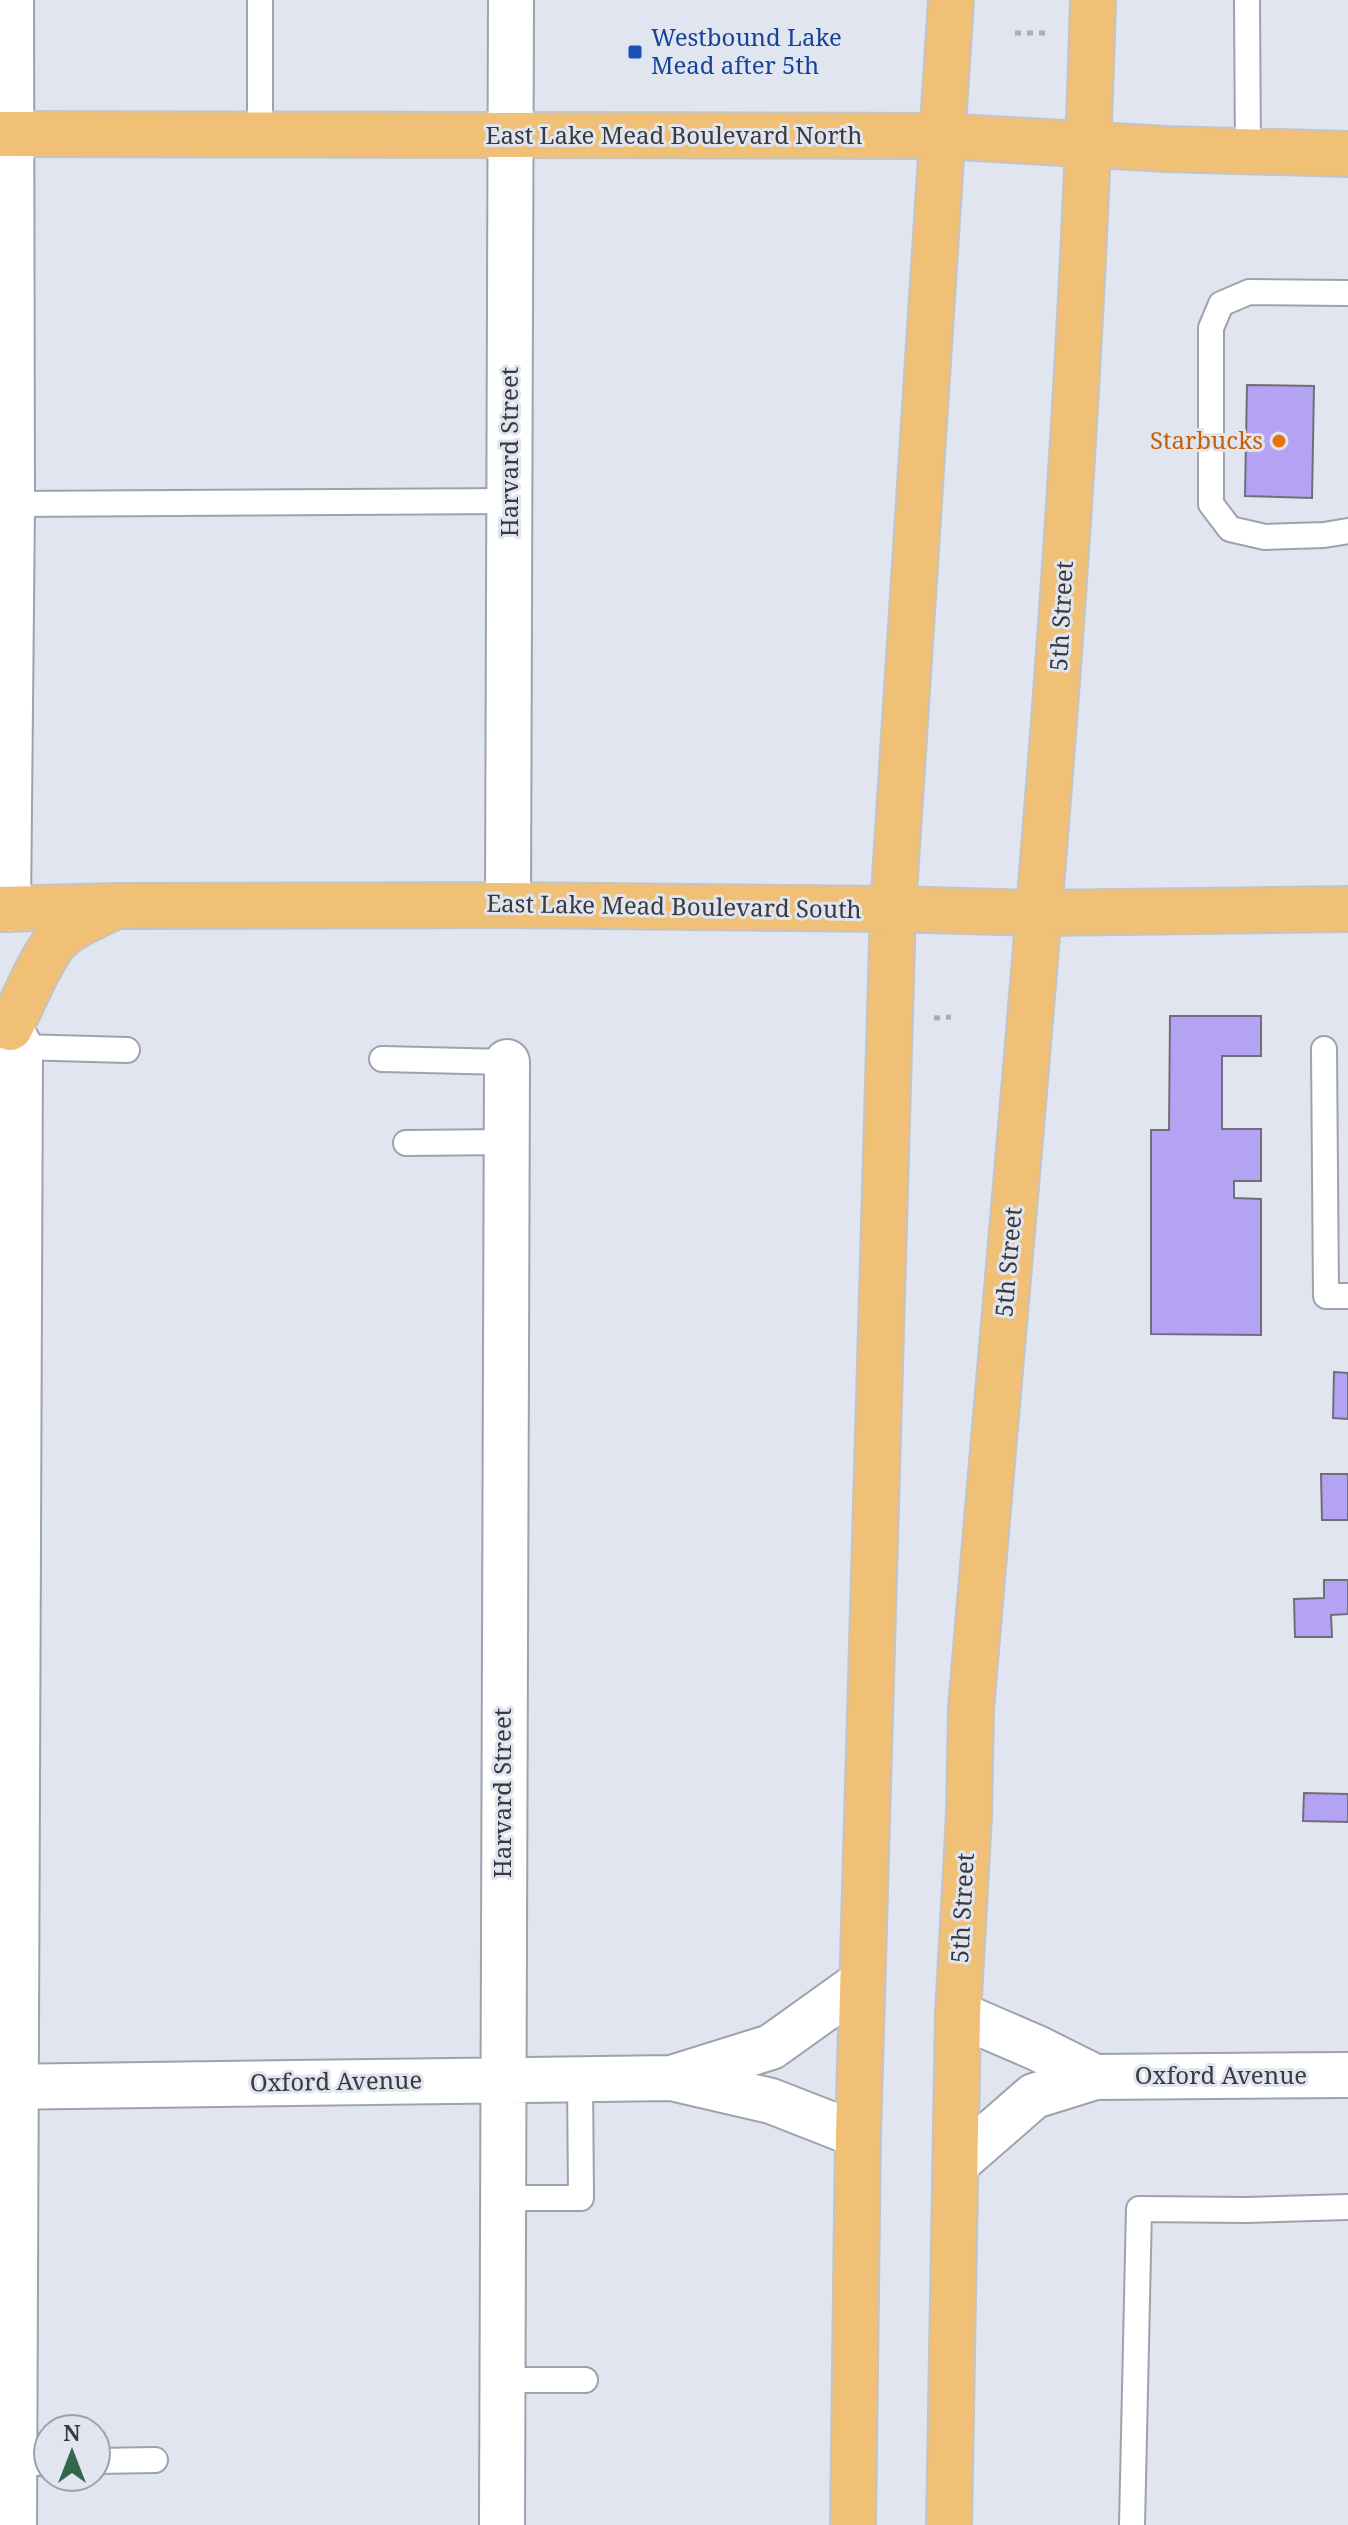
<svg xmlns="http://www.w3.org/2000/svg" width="1348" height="2525" viewBox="0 0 1348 2525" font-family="'Noto Serif',serif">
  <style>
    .building { fill: #b4a2f3; stroke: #706f79; stroke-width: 2 }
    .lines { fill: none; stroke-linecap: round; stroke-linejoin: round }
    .lane-casing { stroke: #9da2ac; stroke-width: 28 }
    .street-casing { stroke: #9da2ac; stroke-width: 48 }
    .primary-casing { stroke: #c3c4c5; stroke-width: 48 }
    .path { stroke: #a9adb6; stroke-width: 5; stroke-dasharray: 6 6; stroke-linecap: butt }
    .lane { stroke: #fff; stroke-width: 24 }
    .street { stroke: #fff; stroke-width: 44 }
    .primary { stroke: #efc075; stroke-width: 44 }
    .transit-dot { fill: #1a4fb4; stroke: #e0e5f0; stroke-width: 3 }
    .food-dot { fill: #e8710a; stroke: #e0e5f0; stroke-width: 3 }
    .labels { text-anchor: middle; stroke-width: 6; stroke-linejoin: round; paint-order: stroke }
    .transit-label { font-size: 24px; fill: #164399; stroke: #e0e5f0; text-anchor: start }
    .street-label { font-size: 24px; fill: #383a3e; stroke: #e0e5f0 }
    .food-label { font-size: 24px; fill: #c56008; stroke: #e0e5f0; text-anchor: end }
  </style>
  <rect width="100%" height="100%" fill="#e0e5f0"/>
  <path class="building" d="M1247 385 1314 386 1312 498 1245 496Z
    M1170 1016H1261V1056H1222V1129H1261V1181H1234V1198L1261 1199V1335L1151 1334V1130H1169Z
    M1334 1372 1348 1373V1419L1333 1418Z
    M1321 1474H1348V1520H1322Z
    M1324 1580H1348V1614L1331 1615 1332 1637H1295L1294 1599 1324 1598Z
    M1304 1793 1348 1794V1822L1303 1821Z"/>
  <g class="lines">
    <defs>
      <path id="lane" d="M260 0V135
        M1247 0 1248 153
        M1348 293 1249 292 1221 304 1211 328V504L1230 529 1265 537 1324 535 1348 531
        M12 504 509 501
        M20 1047 127 1050
        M1324 1049 1326 1296H1348
        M382 1059 507 1062
        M406 1143 506 1142
        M502 2198H581L580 2078
        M502 2380H585
        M96 2461 155 2460
        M14 2463H48
        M1132 2525 1139 2209 1246 2210 1348 2207"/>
      <path id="street" d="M508 905 511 0
        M8 909 12 504 11 0
        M0 1023 10 1028 20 1047 14 2525
        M958 2014 1037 2048 1095 2077
        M675 2077 771 2047 862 1982
        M0 2087 672 2078 771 2101 858 2135
        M956 2164 1034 2096 1095 2077 1348 2075
        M502 2525 507 1062"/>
      <path id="primary" d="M0 134 941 136 1166 149 1348 154
        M0 909 118 906 508 905 893 909 1040 913 1348 909
        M10 1028C22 1005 42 954 59 938 73 925 93 917 110 909
        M853 2525 858 2135 893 909 951 0
        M949 2525 958 2014 969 1815 971 1709C1018 1140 1077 571 1093 0"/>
    </defs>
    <use href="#lane" class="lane-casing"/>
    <use href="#street" class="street-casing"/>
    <use href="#primary" class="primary-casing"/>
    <path class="path" d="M1015 33H1048
      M934 1018 951 1017"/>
    <use href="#lane" class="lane"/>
    <use href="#street" class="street"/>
    <use href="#primary" class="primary"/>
  </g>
  <rect class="transit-dot" x="627" y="44" width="16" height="16" rx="4"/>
  <circle class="food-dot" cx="1279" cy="441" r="8"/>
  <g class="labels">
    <g class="transit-label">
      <text x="651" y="46">Westbound Lake<tspan x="651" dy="28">Mead after 5th</tspan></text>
    </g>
    <g class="street-label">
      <text x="674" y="144">East Lake Mead Boulevard North</text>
      <text transform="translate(510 452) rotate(-90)" y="8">Harvard Street</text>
      <text transform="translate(1062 616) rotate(-87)" y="8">5th Street</text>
      <text transform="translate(674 907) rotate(1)" y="8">East Lake Mead Boulevard South</text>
      <text transform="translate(1009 1262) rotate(-85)" y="8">5th Street</text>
      <text transform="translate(503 1793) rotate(-90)" y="8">Harvard Street</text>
      <text transform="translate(963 1908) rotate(-87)" y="8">5th Street</text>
      <text x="1221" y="2084">Oxford Avenue</text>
      <text transform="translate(336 2082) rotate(-1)" y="8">Oxford Avenue</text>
    </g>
    <g class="food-label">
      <text x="1263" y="449">Starbucks</text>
    </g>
  </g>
  <g transform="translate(72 2453)"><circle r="38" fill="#e0e5f0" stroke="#9da1a9" stroke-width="2"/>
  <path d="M0-6L14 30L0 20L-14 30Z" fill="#32674d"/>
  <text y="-12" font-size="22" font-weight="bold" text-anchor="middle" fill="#383a3e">N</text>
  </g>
</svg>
